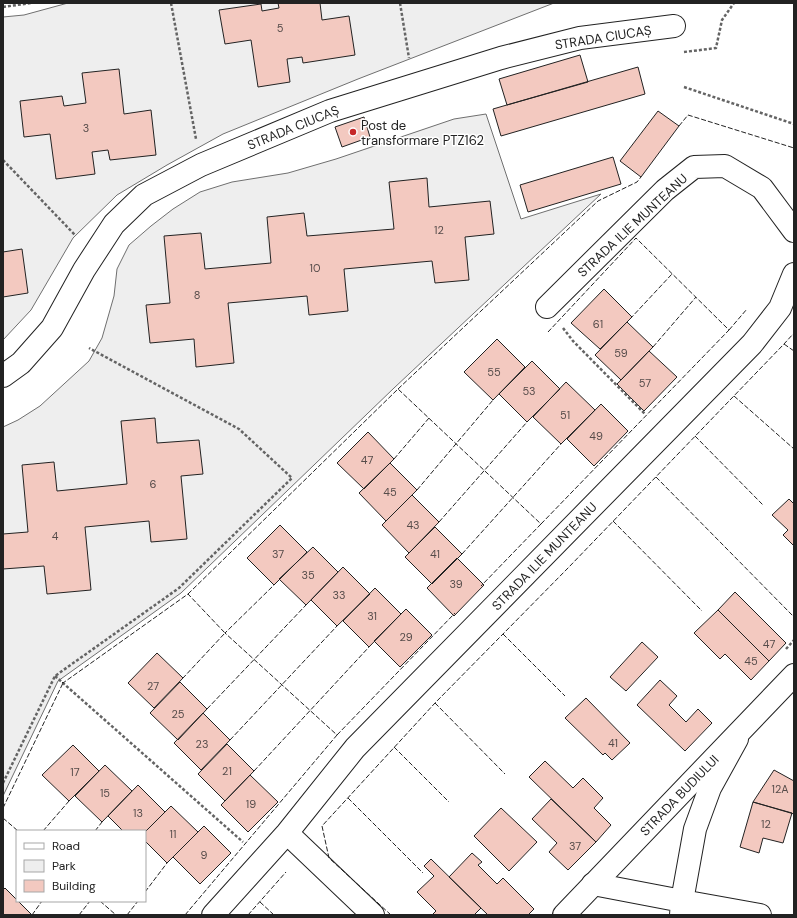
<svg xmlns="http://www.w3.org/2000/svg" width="797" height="918" viewBox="0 0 797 918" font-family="'DM Sans',sans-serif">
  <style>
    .green { fill: #eee; stroke: #6f6f6f }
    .building { fill: #f3c9c0; stroke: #222 }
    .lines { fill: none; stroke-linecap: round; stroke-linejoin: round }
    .minor-casing { stroke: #222; stroke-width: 24 }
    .secondary-casing { stroke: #222; stroke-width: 24 }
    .path { stroke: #646464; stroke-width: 2.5; stroke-dasharray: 3 2; stroke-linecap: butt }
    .minor { stroke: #fff; stroke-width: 22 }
    .secondary { stroke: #fff; stroke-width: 22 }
    .fence { stroke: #222; stroke-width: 1; stroke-dasharray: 5 2; stroke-linecap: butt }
    .poi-dot { fill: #c62828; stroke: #fff; stroke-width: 1.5 }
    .labels { text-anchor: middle; stroke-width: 3; stroke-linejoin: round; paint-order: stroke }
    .number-label { font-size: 11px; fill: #564c4a }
    .street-label { font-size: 13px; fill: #222; stroke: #fff }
    .poi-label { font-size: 13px; fill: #222; stroke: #fff; text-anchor: start }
  </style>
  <rect width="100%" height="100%" fill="#fff"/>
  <path class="green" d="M68 3H554L358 79 223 134 167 165 117 195 73 238 31 310 3 340V17L24 15Z
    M486 114 521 219 601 194 394 388 181 593 58 681 3 796V427L18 420 40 406 89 361 102 338 114 296 117 269 129 245 151 226 173 209 200 192 232 182 288 173 336 159 454 119Z"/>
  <path class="building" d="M278 3H320L322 20 349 16 355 55 303 63 302 57 287 59 290 82 258 87 251 40 225 44 219 10 261 4 262 11 279 8Z
    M580 55 588 82 507 105 499 79Z
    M638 67 645 94 501 136 493 109Z
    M119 69 124 114 151 110 156 155 110 160 108 150 92 152 95 174 56 179 50 134 24 137 20 101 62 96 64 106 86 103 82 73Z
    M658 111 679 126 641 177 620 161Z
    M364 117 370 137 342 147 335 127Z
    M613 157 621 184 528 212 520 185Z
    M427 178 429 207 490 201 494 234 465 237 469 280 435 283 432 261 344 269 348 311 309 315 307 296 228 303 234 363 196 367 194 339 150 343 146 305 170 303 164 236 201 233 205 269 271 263 267 217 304 213 307 236 394 229 389 182Z
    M22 249 28 293 3 297V252Z
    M604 289 632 317 600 349 571 323Z
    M627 322 653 347 621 380 595 355Z
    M497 339 525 367 493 400 464 372Z
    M649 351 677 377 644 411 617 384Z
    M532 361 560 389 527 422 499 394Z
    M566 382 595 410 561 444 533 417Z
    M601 404 628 431 594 466 567 439Z
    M155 418 157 443 199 440 203 474 181 476 187 539 151 542 149 521 85 527 91 590 47 594 44 566 3 569V534L28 532 22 465 54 462 57 491 127 484 121 421Z
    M368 432 394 459 364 489 337 463Z
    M390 463 417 490 386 521 359 493Z
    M412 495 439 522 409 553 382 525Z
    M789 499 794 504V546L783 535 788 530 772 515Z
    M280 525 307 552 274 585 247 558Z
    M435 527 462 554 432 584 405 557Z
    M313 547 338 572 306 605 279 579Z
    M457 558 484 585 454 616 427 588Z
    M343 567 370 594 337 626 311 600Z
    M375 588 401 614 369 647 343 621Z
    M735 592 786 643 769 661 718 610Z
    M406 609 432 635 400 667 374 641Z
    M718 610 769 661 751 680 725 654 720 659 694 633Z
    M642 642 658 657 626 691 610 677Z
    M157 653 183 678 154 708 128 683Z
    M660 680 677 696 669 705 686 722 698 709 712 723 685 751 637 705Z
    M180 682 207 709 178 740 150 713Z
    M586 698 630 743 612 760 605 753 603 755 565 718Z
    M203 713 230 740 201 770 174 743Z
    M227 744 254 771 225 801 198 774Z
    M73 745 99 771 69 801 42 775Z
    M545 761 573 788 583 778 603 798 594 808 611 825 596 842 529 777Z
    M105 765 132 791 102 822 75 796Z
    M774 770 794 781V814L753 802Z
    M250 775 278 802 248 832 221 805Z
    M138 785 165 812 145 832V831H123L108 816Z
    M551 799 596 842 568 870 549 852 557 843 532 819Z
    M753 802 792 813 783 843 763 838 759 853 740 847Z
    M171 806 198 832 167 863 145 841V832Z
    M501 808 537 842 509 871 474 836Z
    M204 826 231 853 200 884 173 857Z
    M472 853 482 862 478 865 497 884 503 878 534 909 528 915H488L449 877Z
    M431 859 481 908 474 915H432L436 911 417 892 434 876 424 866Z
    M5 888 17 900V901H18L32 915H3V890Z"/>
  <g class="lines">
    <defs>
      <path id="minor" d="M547 307 665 190 694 167 725 166 762 188 794 231
        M3 376 21 363 52 328 84 270 114 224 144 195 201 165 330 111 501 58 580 38 674 26
        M287 833 373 915
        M593 884 682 901 760 915
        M213 915 287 833 355 748 752 344 780 308 794 274
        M681 915 682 901 695 829 710 788 737 739"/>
      <path id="secondary" d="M564 915 794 675"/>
    </defs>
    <use href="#minor" class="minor-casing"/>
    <use href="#secondary" class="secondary-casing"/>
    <path class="path" d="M171 3 196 139
      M400 3 409 58
      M3 7 31 3
      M684 52 716 48 722 20 734 3
      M684 87 794 124
      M3 160 75 235
      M563 328 573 341 645 414
      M786 649 794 640
      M55 676 243 842
      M3 783 55 676 179 588 292 478 239 429 89 348"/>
    <use href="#minor" class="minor"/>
    <use href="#secondary" class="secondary"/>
    <path class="fence" d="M679 126 688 115 794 148
      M630 319 672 274
      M729 330 747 309
      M784 344 794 351
      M653 347 696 297
      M398 389 598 201 637 182 641 177
      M734 396 794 449
      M695 436 763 505
      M394 459 429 418
      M656 477 794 617
      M417 490 493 400
      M613 521 702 611
      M439 522 527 422
      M541 524 729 330 636 238 548 332
      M462 554 561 444
      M188 594 398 389 541 524 481 586
      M503 634 565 696
      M62 682 63 683 188 594 225 633 183 678
      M435 703 505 774
      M207 709 306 605
      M337 735 455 613
      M230 740 337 626
      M394 747 449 802
      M254 771 369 647
      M348 798 423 873
      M3 808 63 683
      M3 818 18 831
      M43 831 69 801
      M95 831 102 822
      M145 892 167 863
      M100 901 116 915
      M260 902 274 915
      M32 915 42 901
      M79 915 90 901
      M127 915 138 901
      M185 915 337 735 225 633 274 585
      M248 915 286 872
      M391 915 329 858 322 826 435 703 569 567 784 344 794 333"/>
  </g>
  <circle class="poi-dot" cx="353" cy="132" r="4"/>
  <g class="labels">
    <g class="number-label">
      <text x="280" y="32">5</text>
      <text x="86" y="132">3</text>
      <text x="439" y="234">12</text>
      <text x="315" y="272">10</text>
      <text x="197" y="299">8</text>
      <text x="598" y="328">61</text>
      <text x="621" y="357">59</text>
      <text x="494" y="376">55</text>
      <text x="645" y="387">57</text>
      <text x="529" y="395">53</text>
      <text x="565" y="419">51</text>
      <text x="596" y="440">49</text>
      <text x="367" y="464">47</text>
      <text x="153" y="488">6</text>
      <text x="390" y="496">45</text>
      <text x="413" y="529">43</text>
      <text x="55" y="540">4</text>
      <text x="278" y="558">37</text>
      <text x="435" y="558">41</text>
      <text x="308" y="579">35</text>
      <text x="456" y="588">39</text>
      <text x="339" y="599">33</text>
      <text x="372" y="620">31</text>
      <text x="406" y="641">29</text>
      <text x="769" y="648">47</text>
      <text x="751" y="665">45</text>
      <text x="153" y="690">27</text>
      <text x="178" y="718">25</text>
      <text x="613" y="747">41</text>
      <text x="202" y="748">23</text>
      <text x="227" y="775">21</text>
      <text x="75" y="776">17</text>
      <text x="780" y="793">12A</text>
      <text x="105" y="797">15</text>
      <text x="251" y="808">19</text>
      <text x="138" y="817">13</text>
      <text x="766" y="828">12</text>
      <text x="173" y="838">11</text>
      <text x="575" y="850">37</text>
      <text x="204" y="859">9</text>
    </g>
    <g class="street-label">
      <text transform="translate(603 37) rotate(-9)" y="5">STRADA CIUCAȘ</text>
      <text transform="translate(293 127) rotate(-22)" y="5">STRADA CIUCAȘ</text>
      <text transform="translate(632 225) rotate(-43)" y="5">STRADA ILIE MUNTEANU</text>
      <text transform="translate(544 556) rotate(-46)" y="5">STRADA ILIE MUNTEANU</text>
      <text transform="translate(679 795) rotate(-46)" y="5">STRADA BUDIULUI</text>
    </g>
    <g class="poi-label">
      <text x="361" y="130">Post de<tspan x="361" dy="15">transformare PTZ162</tspan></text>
    </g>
  </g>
  <rect width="797" height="918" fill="none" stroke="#222222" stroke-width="8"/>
  <rect x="16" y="830" width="130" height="72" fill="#ffffff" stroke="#a7a7a7"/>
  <rect x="24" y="843" width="20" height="6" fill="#ffffff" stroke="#a7a7a7"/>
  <text x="52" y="850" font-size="12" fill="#222222">Road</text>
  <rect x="24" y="860" width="20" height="12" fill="#eeeeee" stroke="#a7a7a7"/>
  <text x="52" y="870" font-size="12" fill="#222222">Park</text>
  <rect x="24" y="880" width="20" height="12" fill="#f3c9c0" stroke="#a7a7a7"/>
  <text x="52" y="890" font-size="12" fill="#222222">Building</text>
</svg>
